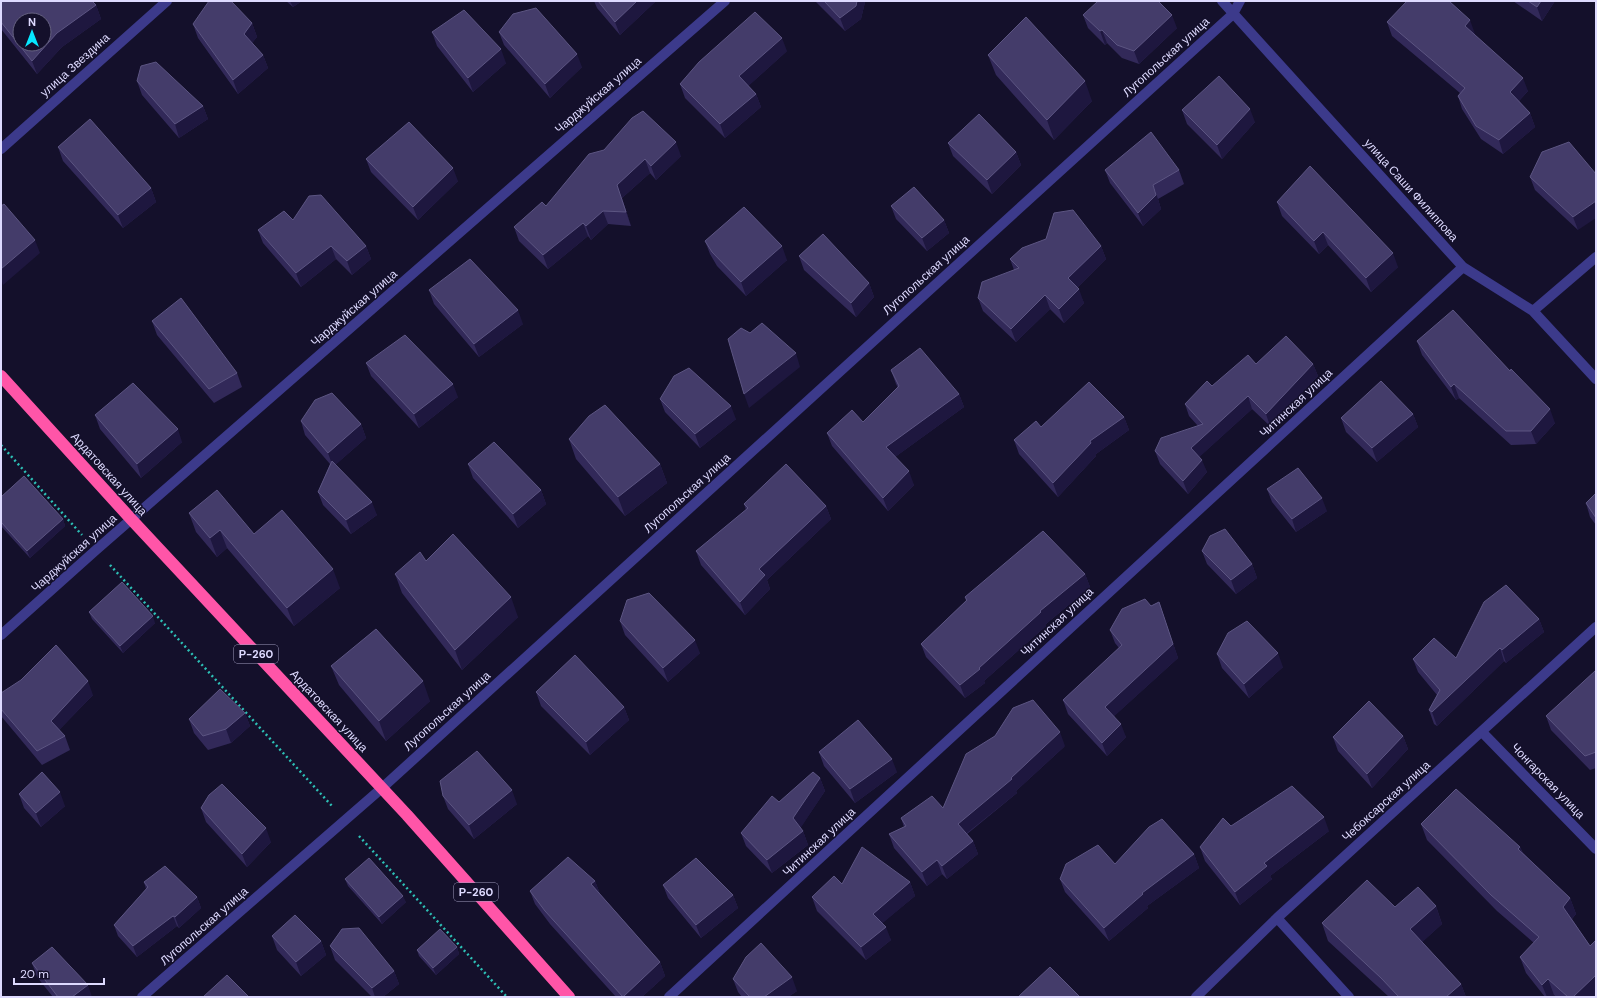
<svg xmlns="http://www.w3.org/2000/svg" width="1597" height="998" viewBox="0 0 1597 998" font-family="'DM Sans',sans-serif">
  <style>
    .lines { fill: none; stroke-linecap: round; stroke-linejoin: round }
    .path { stroke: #2dc0b6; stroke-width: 2.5; stroke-dasharray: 2 3; stroke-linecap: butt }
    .minor { stroke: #3c3a8b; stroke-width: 10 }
    .highway { stroke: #ff55a8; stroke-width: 12 }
    .wall { fill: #322959 }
    .shaded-wall { fill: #1e173f }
    .building { fill: #443c6a; stroke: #5c5582; fill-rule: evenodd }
    .labels { text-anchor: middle; stroke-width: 3; stroke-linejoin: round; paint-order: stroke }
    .shield { fill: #14102b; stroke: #a19dbf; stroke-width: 1 }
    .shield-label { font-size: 11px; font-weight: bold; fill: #dedaff }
    .street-label { font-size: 12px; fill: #dedaff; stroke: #14102b }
  </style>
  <rect width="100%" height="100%" fill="#14102b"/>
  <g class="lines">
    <path class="path" d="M1 445 82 535
      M110 565 332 806
      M359 836 507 997"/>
    <path class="minor" d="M1222 1 1463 267 1533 311 1596 379
      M1 149 167 1
      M1533 311 1596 257
      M1 635 96 550 725 1
      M1482 732 1596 849
      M1277 918 1349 997
      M142 997 382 788 1233 14 1240 1
      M669 997 1463 267
      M1196 997 1277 918 1596 627"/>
    <path class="highway" d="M1 376 131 519 407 815 569 997"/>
  </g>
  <path class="wall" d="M1 1 96 5 101 19 62 47 37 74 1 29Z
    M286 1H302L293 7Z
    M594 1H656L620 35 597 8Z
    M815 1H865V2L861 19 845 31Z
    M1513 1H1555L1542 21Z
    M1083 15 1177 28 1139 64 1122 58 1107 43 1105 45 1088 28Z
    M1387 22 1475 34V35L1528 91 1519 101 1530 113 1535 127 1503 154 1481 139 1462 109 1458 96 1460 93 1392 36Z
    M252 23 257 37 252 43 263 55 268 68 238 94 198 38 193 24Z
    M432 32 506 63 473 92 437 46Z
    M499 32 582 67 550 98 504 45Z
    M787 51 748 86 756 94 761 107 725 138 685 98 680 84Z
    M988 55 1092 101 1054 140 996 75Z
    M137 81 203 106 208 119 179 138 142 95Z
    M1182 110 1255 122 1222 159 1187 124Z
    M1569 142 1578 230 1535 190 1530 177Z
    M948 143 1016 152 1021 165 992 194 953 156Z
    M58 147 151 188 156 202 123 228 63 161Z
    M604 150 681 156 656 180 650 173 622 198 631 226 608 224 591 240 588 236 548 269 519 241 514 227 546 206Z
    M366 159 458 181 418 220 371 172Z
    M1105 170H1179L1184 184 1158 199 1161 209 1143 226 1110 183Z
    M1277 202 1398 267 1371 292 1328 245 1319 254 1282 216Z
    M891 206 944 220 949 233 927 251 896 219Z
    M293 220 366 246 371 259 352 275 336 259 301 287 263 243 258 230Z
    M705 241 787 260 746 296 717 266 710 254Z
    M1101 246 1106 259 1077 288 1084 303 1064 323 1050 309 1016 342 983 311 978 298 1014 270 1010 259Z
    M799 256 869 283 874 297 856 317 804 270Z
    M429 290 523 324 479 357 434 304Z
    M152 321 237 373 242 387 214 403 157 335Z
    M1417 341 1555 423 1536 444 1511 445 1459 398 1456 400 1422 355Z
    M366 363 458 397 419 428 371 376Z
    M1256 364H1313L1318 376 1270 426 1252 409 1199 457 1207 472 1188 494 1160 464 1155 451 1198 426 1189 416 1185 404 1212 386Z
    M891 370 959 394 964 407 895 457 914 485 888 511 832 446 827 433 863 422 898 388 896 384Z
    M660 399 736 419 700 448 665 412Z
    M1413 414 1418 427 1377 462 1346 432 1341 418Z
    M95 415 182 442 141 478 100 429Z
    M1124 417 1129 430 1096 454V456L1058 497 1019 454 1014 440 1041 427Z
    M301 421 361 424 366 438 335 465 377 515 351 534 323 505 318 492 330 464 305 435Z
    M569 439 660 464 667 483 625 516 576 459Z
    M468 464 541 490 546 504 518 528 473 478Z
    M1267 489 1327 511 1296 532 1272 502Z
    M1596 493V525L1590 517 1586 503Z
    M1 497 63 519 65 526 30 558 1 526Z
    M744 504 826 506 831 519 767 580 770 589 745 615 701 565 696 551 746 510Z
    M189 513 340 588 294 626 227 548 217 557 196 532Z
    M1202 551 1252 564 1257 578 1236 594 1207 564Z
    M426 561 518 617 462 670 402 593 395 574Z
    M1085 574 1090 587 1046 624V626L984 681 985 683 965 698 926 657 921 644 966 601 965 597Z
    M1159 602 1178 658 1114 716 1126 737 1107 756 1068 714 1063 700 1119 648 1115 643 1110 630 1151 606Z
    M89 612 155 623 123 653 92 619Z
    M1539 619 1544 632 1506 663 1504 661 1437 726 1434 724 1429 710 1437 695 1418 672 1413 659 1456 658Z
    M620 621 700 653 668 682 625 635Z
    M1217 654 1283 667 1249 698 1222 668Z
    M331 666 430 701 386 741 339 685Z
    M1596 672V768L1590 770 1551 730 1546 716Z
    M536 692 624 707 629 720 590 755 541 706Z
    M1 693 93 695 59 730 65 736 70 750 42 765 1 716Z
    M245 713 250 726 231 743 208 750 194 733 189 719Z
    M1403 736 1408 749 1372 788 1338 751 1333 737Z
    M1065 746 1016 791 1017 793 967 834 973 841 978 854 947 879 942 874 927 886 894 848 889 834 904 827 901 818 943 808Z
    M819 752 897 772 855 803 824 766Z
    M820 778 825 791 800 828 803 831 808 845 772 873 746 846 741 833 779 802Z
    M19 794 65 806 41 827 24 808Z
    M443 796 517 804 474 839 448 809Z
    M201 808 271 842 247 867 206 822Z
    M1421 824 1520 847 1523 853 1570 898 1576 914 1572 919 1590 946 1596 940V996L1595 997H1556L1554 995 1552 997H1545L1526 973 1520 957 1534 943 1497 911 1427 840Z
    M1231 826 1329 831 1270 876 1272 879 1240 905 1205 861 1200 847Z
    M1194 854 1199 868 1147 906 1148 908 1109 941 1065 892 1060 879 1115 864Z
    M345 879 406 902 382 924 348 886Z
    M595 881 600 894 660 962 665 976 642 997H616L550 924 535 904 530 891Z
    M144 882 197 897 201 908 179 928 177 926 137 957 118 936 114 925 146 889Z
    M910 882 915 896 882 923 891 940 866 960 817 911 812 897 842 884Z
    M663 885 733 895 738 908 701 938 668 898Z
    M1436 906 1442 924 1422 942 1461 984 1466 997H1389L1328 941 1322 923 1395 907Z
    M272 936 321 941 326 955 301 976 277 950Z
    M330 946 394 971 399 984 383 997H372L335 960Z
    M457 947 459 954 436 975 419 956 417 950Z
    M32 963 92 997H53L37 977Z
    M733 979 797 991 788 997H742L738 992Z"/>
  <path class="shaded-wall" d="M290 1H302L293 7Z
    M637 1H656L620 35 615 22Z
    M857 1H865V2L861 19 845 31 840 18Z
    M1541 1H1555L1542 21 1537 7Z
    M96 5 101 19 62 47 37 74 32 61 57 33Z
    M1172 15 1177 28 1139 64 1134 51Z
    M1470 20 1475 34 1470 40 1465 26Z
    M252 23 257 37 249 47 244 34Z
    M1102 30 1107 43 1105 45 1100 31Z
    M782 38 787 51 744 90 739 76Z
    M501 49 506 63 473 92 468 78Z
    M577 54 582 67 550 98 545 84Z
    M263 55 268 68 238 94 233 80Z
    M1523 78 1528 91 1515 105 1510 92Z
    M1085 81 1092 101 1054 140 1047 120Z
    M756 94 761 107 725 138 720 124Z
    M203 106 208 119 179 138 175 124Z
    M1250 109 1255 122 1222 159 1217 145Z
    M1530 113 1535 127 1503 154 1499 140Z
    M676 142 681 156 656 180 651 166Z
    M1016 152 1021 165 992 194 987 180Z
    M645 159 650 173 622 198 631 226 617 185Z
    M453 168 458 181 418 220 413 207Z
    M1153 185 1158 199 1161 209 1143 226 1138 213Z
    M151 188 156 202 123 228 118 215Z
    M1596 201V218L1578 230 1573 217Z
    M603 211 608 224 591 240 586 226Z
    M944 220 949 233 927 251 922 238Z
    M583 223 588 236 548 269 543 255Z
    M1323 232 1328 245 1319 254 1314 241Z
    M35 240 40 253 3 285 1 279V269Z
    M331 246 336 259 301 287 296 273Z
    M366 246 371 259 352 275 347 261Z
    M782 246 787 260 746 296 741 282Z
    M1101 246 1106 259 1073 292 1068 278Z
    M1393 253 1398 267 1371 292 1366 278Z
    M869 283 874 297 856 317 851 303Z
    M1079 289 1084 303 1064 323 1059 309Z
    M1045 295 1050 309 1016 342 1011 329Z
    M518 310 523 324 479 357 474 344Z
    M796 353 800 367 749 408 744 394Z
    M1313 364 1318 376 1270 426 1266 414Z
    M453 384 458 397 419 428 414 414Z
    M1454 384 1459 398 1456 400 1451 387Z
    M959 394 964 407 891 460 886 447Z
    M1248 396 1252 409 1195 461 1191 448Z
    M731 406 736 419 700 448 695 434Z
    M1550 409 1555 423 1536 444 1531 431Z
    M1413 414 1418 427 1377 462 1372 448Z
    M1124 417 1129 430 1096 454V456L1058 497 1053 483 1090 441Z
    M361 424 366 438 333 467 328 453Z
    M178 429 182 442 141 478 137 464Z
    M1202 460 1207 472 1188 494 1183 481Z
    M660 464 667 483 625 516 618 497Z
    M909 471 914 485 888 511 883 498Z
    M541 490 546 504 518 528 513 514Z
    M1322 498 1327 511 1296 532 1292 519Z
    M372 502 377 515 351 534 346 520Z
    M826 506 831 519 767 580 770 589 745 615 740 602 759 569Z
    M63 519 65 526 30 558 27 551Z
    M220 530 227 548 217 557 210 538Z
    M1252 564 1257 578 1236 594 1231 580Z
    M333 569 340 588 294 626 287 608Z
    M1085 574 1090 587 1046 624V626L984 681 985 683 965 698 960 685 979 668 1040 611Z
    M511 597 518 617 462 670 455 650Z
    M1159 602 1178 658 1110 720 1105 707Z
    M153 616 155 623 123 653 120 646Z
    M1539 619 1544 632 1506 663 1502 650Z
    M695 640 700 653 668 682 663 668Z
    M1500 648 1504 661 1437 726 1432 712Z
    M1278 653 1283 667 1249 698 1244 684Z
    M88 681 93 695 55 734 51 721Z
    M423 681 430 701 386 741 379 721Z
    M624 707 629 720 590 755 586 742Z
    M245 713 250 726 231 743 226 729Z
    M1121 724 1126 737 1107 756 1102 743Z
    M1060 732 1065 746 1016 791 1017 793 962 837 958 824 1011 778Z
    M1403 736 1408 749 1372 788 1367 774Z
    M892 759 897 772 855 803 850 789Z
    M820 778 825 791 798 832 793 818Z
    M512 790 517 804 474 839 469 825Z
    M60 792 65 806 41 827 36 813Z
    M1324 817 1329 831 1270 876 1272 879 1240 905 1235 892 1264 863Z
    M266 828 271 842 247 867 242 854Z
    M803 831 808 845 772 873 767 860Z
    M973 841 978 854 947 879 942 866Z
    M1520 847 1526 863 1518 849Z
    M1194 854 1199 868 1147 906 1148 908 1109 941 1104 928 1142 893Z
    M937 860 942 874 927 886 922 872Z
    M595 881 600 894 591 884Z
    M910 882 915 896 878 927 873 914Z
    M733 895 738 908 701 938 696 925Z
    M403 896 406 902 382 924 379 917Z
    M197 897 201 908 179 928 175 917Z
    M1570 898 1576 914 1568 923 1563 907Z
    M1436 906 1442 924 1417 947 1410 929Z
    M173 916 177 926 137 957 133 946Z
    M886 927 891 940 866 960 861 947Z
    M321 941 326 955 301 976 296 962Z
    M457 947 459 954 436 975 433 968Z
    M660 962 665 976 642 997H623Z
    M394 971 399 984 383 997H375L372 988Z
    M1596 975V996L1595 997H1573Z
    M792 977 797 991 788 997H764Z
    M1548 979 1554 995 1552 997H1547L1542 985Z
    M1461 984 1466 997H1446Z
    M88 985 92 997H72Z"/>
  <path class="building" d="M1 1H92L96 5 57 33 32 61 1 22ZM20 20H44V44H20Z
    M209 1H231L252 23 244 34 263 55 233 80 193 24Z
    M598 1H637L615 22Z
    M824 1H857L856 6 840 18Z
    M1098 1H1158L1172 15 1134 51 1117 45 1102 30 1100 31 1083 15Z
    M1407 1H1449L1470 20 1465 26 1523 78 1510 92 1530 113 1499 140 1476 126 1458 96 1465 88 1387 22Z
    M1528 1H1541L1537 7Z
    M536 8 577 54 545 84 499 32 513 14Z
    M464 10 501 49 468 78 432 32Z
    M755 12 782 38 739 76 756 94 720 124 680 84 699 62Z
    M1026 17 1085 81 1047 120 988 55Z
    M156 62 203 106 175 124 137 81 141 66Z
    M1219 76 1250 109 1217 145 1182 110Z
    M643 111 676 142 651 166 645 159 617 185 626 212 603 211 586 226 583 223 543 255 514 227 542 202 546 206 589 154 604 150 632 118Z
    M979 114 1016 152 987 180 948 143Z
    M90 119 151 188 118 215 58 147Z
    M409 122 453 168 413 207 366 159Z
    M1151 132 1179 170 1153 185 1156 195 1138 213 1105 170Z
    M1569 142 1596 174V201L1573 217 1530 177 1542 152Z
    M1310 166 1393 253 1366 278 1323 232 1314 241 1277 202Z
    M914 187 944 220 922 238 891 206Z
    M321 195 366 246 347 261 331 246 296 273 258 230 284 211 293 220 309 196Z
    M4 204 35 240 1 269V206Z
    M744 207 782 246 741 282 712 252 705 241Z
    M1073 210 1101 246 1068 278 1079 289 1059 309 1045 295 1011 329 978 298 982 282 1019 268 1010 259 1022 248 1046 239 1054 213Z
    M823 234 869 283 851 303 799 256Z
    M470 259 518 310 474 344 429 290Z
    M181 298 237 373 209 389 152 321Z
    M1453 310 1510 371 1511 369 1550 409 1531 431H1506L1454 384 1451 387 1417 341Z
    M762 323 796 353 744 394 728 339 741 328 750 333Z
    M405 335 453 384 414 414 366 363Z
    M1286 336 1313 364 1266 414 1248 396 1191 448 1202 460 1183 481 1155 451 1161 438 1203 424 1185 404 1207 381 1212 386 1248 355 1256 364Z
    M920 348 959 394 886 447 909 471 883 498 827 433 852 410 863 422 899 386 891 370Z
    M689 368 731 406 695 434 660 399 674 376Z
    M1381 381 1413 414 1372 448 1341 418Z
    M1089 382 1124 417 1090 441 1091 443 1053 483 1014 440 1036 421 1041 427Z
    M133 383 178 429 137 464 95 415Z
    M332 393 361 424 328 453 301 421 315 400Z
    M605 405 660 464 618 497 569 439 589 416Z
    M494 442 541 490 513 514 468 464Z
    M332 461 372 502 346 520 318 492Z
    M786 464 826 506 759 569 765 575 740 602 696 551 748 508 744 504Z
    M1298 468 1322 498 1292 519 1267 489Z
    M24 476 63 519 27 551 1 522V497Z
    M217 490 254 534 282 510 333 569 287 608 220 530 210 538 189 513Z
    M1596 493V518L1586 503Z
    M1225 529 1252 564 1231 580 1202 551 1210 536Z
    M1043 531 1085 574 1040 611 1041 612 979 668 980 669 960 685 921 644 967 600 965 597Z
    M453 534 511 597 455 650 395 574 420 552 426 561Z
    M122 582 153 616 120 646 89 612Z
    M1506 585 1539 619 1502 650 1500 648 1432 712 1429 710 1440 690 1413 659 1434 638 1456 658 1484 602Z
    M649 593 695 640 663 668 620 621 627 600Z
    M1145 599 1151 606 1159 602 1173 644 1105 707 1121 724 1102 743 1063 700 1122 645 1110 630 1122 609Z
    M1247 621 1278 653 1244 684 1217 654 1228 633Z
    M376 629 423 681 379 721 331 666Z
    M56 645 88 681 51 721 65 736 37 751 1 709V693L21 680Z
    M575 655 624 707 586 742 536 692Z
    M1595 671 1596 672V752L1585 756 1546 716Z
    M220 689 245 713 226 729 203 736 189 719Z
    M1033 700 1060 732 1011 778 1012 779 958 824 973 841 942 866 937 860 922 872 889 834 906 826 901 818 932 796 943 808 966 754 995 736 1013 708Z
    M1369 701 1403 736 1367 774 1333 737Z
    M858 720 892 759 850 789 819 752Z
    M477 751 512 790 469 825 443 796 440 781Z
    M42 772 60 792 36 813 19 794Z
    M813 772 820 778 793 818 803 831 767 860 741 833 772 796 779 802Z
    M222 784 266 828 242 854 201 808 209 795Z
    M1292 786 1324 817 1264 863 1267 866 1235 892 1200 847 1223 818 1231 826Z
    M1456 789 1520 847 1518 849 1570 898 1563 907 1590 946 1596 940V975L1573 997H1568L1548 979 1542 985 1520 957 1539 937 1491 895 1421 824Z
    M1162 819 1194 854 1142 893 1143 894 1104 928 1060 879 1066 864 1098 845 1115 864 1149 827Z
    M862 847 910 882 873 914 886 927 861 947 812 897 834 876 842 884Z
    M568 857 595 881 591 884 660 962 623 997 545 911 530 891Z
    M369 858 403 896 379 917 345 879Z
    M696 858 733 895 696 925 663 885Z
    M165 866 197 897 175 917 173 916 133 946 114 925 148 887 144 882Z
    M1367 880 1395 907 1418 887 1436 906 1410 929 1461 984 1446 997H1399L1381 978 1322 923Z
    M295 915 321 941 296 962 272 936Z
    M359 928 394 971 372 988 330 946 342 929Z
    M440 929 457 947 433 968 417 950Z
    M761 943 792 977 764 997H750L733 979 746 957Z
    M52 947 88 985 72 997H58L32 963Z
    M1050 967 1080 997H1018Z
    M227 975 249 997H203Z"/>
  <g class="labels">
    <g class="shield">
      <rect x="234" y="645" width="44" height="18" rx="3"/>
      <rect x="454" y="883" width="44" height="18" rx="3"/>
    </g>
    <g class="shield-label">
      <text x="256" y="658">Р-260</text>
      <text x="476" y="896">Р-260</text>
    </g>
    <g class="street-label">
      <text transform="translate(1166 57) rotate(-42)" y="4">Лугопольская улица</text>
      <text transform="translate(75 65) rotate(-42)" y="4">улица Звездина</text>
      <text transform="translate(598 95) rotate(-41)" y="4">Чарджуйская улица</text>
      <text transform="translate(1411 190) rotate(48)" y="4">улица Саши Филиппова</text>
      <text transform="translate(926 275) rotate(-42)" y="4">Лугопольская улица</text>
      <text transform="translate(354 308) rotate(-41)" y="4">Чарджуйская улица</text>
      <text transform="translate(1296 403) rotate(-43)" y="4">Читинская улица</text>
      <text transform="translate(109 474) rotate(48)" y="4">Ардатовская улица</text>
      <text transform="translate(687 493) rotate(-42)" y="4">Лугопольская улица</text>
      <text transform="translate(74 553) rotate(-42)" y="4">Чарджуйская улица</text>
      <text transform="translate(1057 622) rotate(-43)" y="4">Читинская улица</text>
      <text transform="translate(329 711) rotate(47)" y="4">Ардатовская улица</text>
      <text transform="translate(447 711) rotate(-42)" y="4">Лугопольская улица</text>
      <text transform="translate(1548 781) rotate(46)" y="4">Чонгарская улица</text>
      <text transform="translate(1386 801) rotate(-42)" y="4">Чебоксарская улица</text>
      <text transform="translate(819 842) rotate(-43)" y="4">Читинская улица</text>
      <text transform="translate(204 926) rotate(-41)" y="4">Лугопольская улица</text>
    </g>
  </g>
  <rect width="1597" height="998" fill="none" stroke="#dedaff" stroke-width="4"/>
  <g transform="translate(32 32)"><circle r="19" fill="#14102b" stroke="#656180"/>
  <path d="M0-3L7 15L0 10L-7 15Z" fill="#06e8ff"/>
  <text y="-6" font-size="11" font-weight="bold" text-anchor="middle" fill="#dedaff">N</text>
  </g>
  <path d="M14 978v6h90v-6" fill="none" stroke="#dedaff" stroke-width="2"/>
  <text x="20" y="978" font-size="12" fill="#dedaff" stroke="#14102b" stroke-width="3" paint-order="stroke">20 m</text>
</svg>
